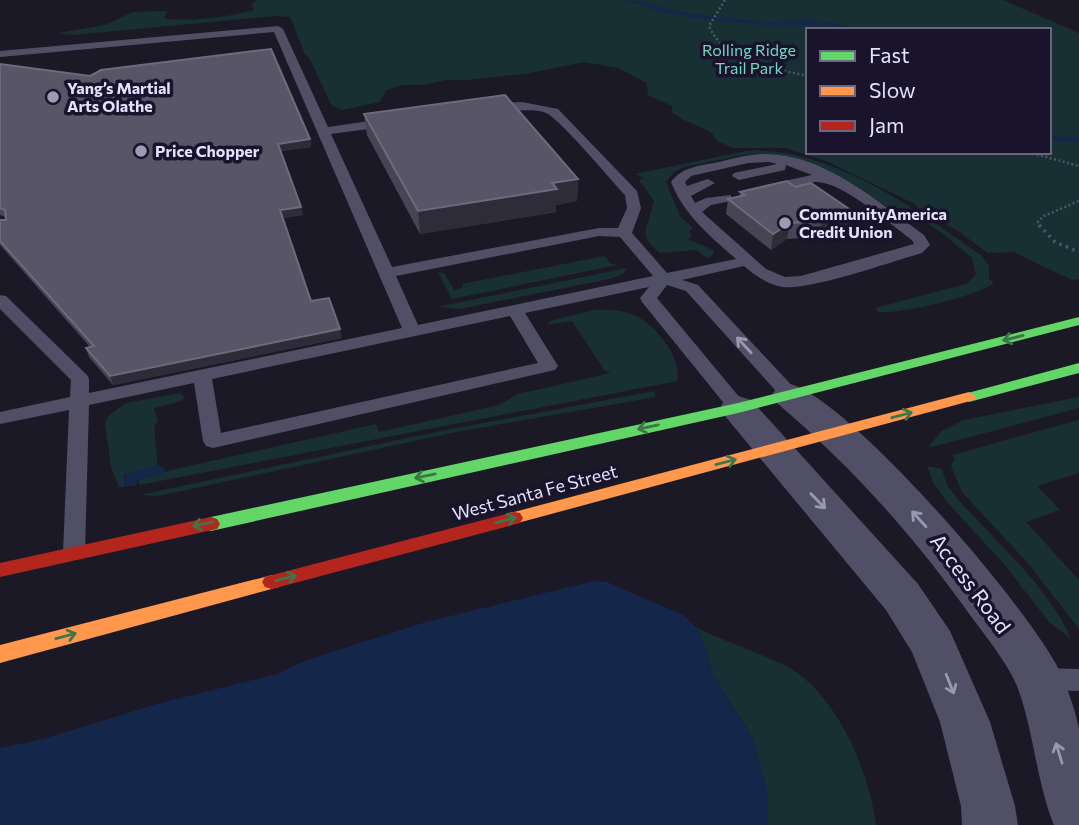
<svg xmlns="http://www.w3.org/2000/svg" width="1079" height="825" viewBox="0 0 1079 825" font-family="Commissioner,sans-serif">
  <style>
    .green { fill: #183033; fill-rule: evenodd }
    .water { fill: #15264b }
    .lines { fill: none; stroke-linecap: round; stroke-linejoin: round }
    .stream { fill: #15264b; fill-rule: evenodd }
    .path-far1 { stroke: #4c5765; stroke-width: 2.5; stroke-dasharray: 2 2.5; stroke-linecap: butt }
    .path { stroke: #4c5765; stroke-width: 3.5; stroke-dasharray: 2.5 4.5; stroke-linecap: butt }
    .lane { fill: #514f65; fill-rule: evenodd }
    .street { fill: #514f65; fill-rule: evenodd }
    .fast { fill: #63d668; fill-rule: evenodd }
    .slow { fill: #ff974d; fill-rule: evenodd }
    .jam { fill: #b3261e; fill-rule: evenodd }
    .wall { fill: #474454 }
    .shaded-wall { fill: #2f2c3a }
    .building { fill: #585566; stroke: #6e6a7e; stroke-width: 2 }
    .oneway { stroke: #3e754a }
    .oneway2 { stroke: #9a98b1 }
    .poi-dot { fill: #9e9ab2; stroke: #19142b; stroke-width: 2.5 }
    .labels { text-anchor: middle; stroke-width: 7; stroke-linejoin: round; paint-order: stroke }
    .far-park-label { font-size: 16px; fill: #6fd9c4; stroke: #19142b }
    .far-poi-label { font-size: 16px; font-weight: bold; fill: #e4e0fd; stroke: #19142b; text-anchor: start }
    .street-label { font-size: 18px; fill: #e4e0fd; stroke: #19142b }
    .near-street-label { font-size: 21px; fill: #e4e0fd; stroke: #19142b }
  </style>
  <rect width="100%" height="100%" fill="#1c1926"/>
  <path class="green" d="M257 0H1003L1079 33V279L1072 280 1013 252 988 253 958 231 921 211 915 204 826 161 801 153 785 148H733L717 141 711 132 684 120 672 112V106L648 95 647 83 618 68 584 62 530 73 467 80H445L424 85H403L386 90 380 102 342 110 332 106 309 57 305 54 290 17 276 16 72 35 58 33 105 25 133 12 167 11 164 19C194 21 226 18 254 10L251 4ZM808 30H1049V152H808Z
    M746 151C828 145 918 210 982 256L989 265V278L994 283C974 297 902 314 878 312L875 308 966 284 976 275 972 258 942 233 904 208H889L856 186 795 158 769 154 744 155 684 167 674 172 666 182 680 216 693 228 689 231 692 235 688 239 715 251 712 256 707 258 696 250 660 253 649 243 645 233 654 201 639 180 644 178 635 174Z
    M605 256 610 263 617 265 452 299 438 272 444 273 454 290 463 288 462 284Z
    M627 268 623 274 610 279 459 309 437 307Z
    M594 310C609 309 625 310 638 317 657 327 683 360 677 381L139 485V479L158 473 376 424 379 432 499 405 518 394 611 373 605 371 572 321 546 325 553 320Z
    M654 391 656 397 456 432 158 496 140 495 431 433Z
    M180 393 184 397 182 401 154 408 158 421 154 427 158 468 124 475 125 487H119L111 467 105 424 108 416 126 403Z
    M1079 397V408L928 448 941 431 964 420Z
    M1079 420V473L1037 486 1060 510 1026 522 1079 580V629L1027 562 962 492 951 466 955 458 952 455Z
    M927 466 942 469 947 485 956 497C992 538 1050 588 1071 639L1049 622 1004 564 946 501 933 482Z
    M697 628C726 642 758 652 786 666 837 693 869 771 876 825H767L768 795 754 741 711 671 707 653Z"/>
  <path class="water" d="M594 581 607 582 683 615 697 628 707 653 711 671 754 741 768 795 767 825H0V748L43 739 160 703 277 674 307 660 426 622Z"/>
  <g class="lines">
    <path class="stream" d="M625 0C641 0 657 7 673 10 701 16 731 19 760 21 789 23 824 15 851 30L822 25H762L702 19 659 11Z
      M1049 136 1079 138V142L1049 140Z
      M158 465 163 467 165 470 163 473 138 480 136 486H126L124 483 126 474Z"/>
    <path class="path-far1" d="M725 0 709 26C725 63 773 68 808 76
      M1028 152 1079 166
      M1040 227 1038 222 1044 216 1079 201"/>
    <path class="path" d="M1039 225 1055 242 1079 252"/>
    <path class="lane" d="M278 26 283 29 328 127 390 118 396 122 390 126 331 134 392 267 599 228H618L627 208 625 195C611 180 560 119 546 113 528 106 494 116 483 108L489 104 522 102 558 109 637 191 641 208 632 233 667 273 736 259C710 236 684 215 671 182 683 166 700 166 719 162 735 158 750 154 767 154 826 155 879 203 924 235L930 245 922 253C890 262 812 290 783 287 769 285 754 275 744 266L682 280 698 285 797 391 799 395 797 399H783L686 291 667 285 657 298 745 404 748 408 745 412H731L642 302 640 298 649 287 525 313 558 366 555 370 213 448 206 446 203 441 194 383 89 405 85 552 82 558 74 560 66 558 63 552 69 410 0 424V412L70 397 71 380 0 309V295L6 296 87 375 89 379V393L402 328 274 32 0 57V51ZM769 162 777 164 734 173 732 176 739 180 785 170 786 165 812 175 762 186V192C779 196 798 184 815 182 841 180 891 225 912 240L914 244 801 276 785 277 766 269 702 212 711 205 731 201V195L706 198 695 203 691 196 715 183 708 179 687 186 685 182 691 176 748 163ZM599 236 620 237 653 276 418 325 396 276ZM510 316 538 363 221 433 212 379Z
      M1039 668 1079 669V691L1039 690 1030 687 1026 679 1030 671Z"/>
    <path class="street" d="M790 384C850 399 1038 617 1063 678 1069 693 1076 713 1079 729 1079 758 1079 795 1079 825H1054C1036 781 1034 731 1017 686 1008 664 985 635 970 615 914 536 851 466 777 403L772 395 777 387Z
      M738 396 751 400 918 584 950 631 990 722 1015 806 1018 825H962L961 806 940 722 912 652 886 610 725 416 720 408 725 400Z"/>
    <path class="fast" d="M1079 317V325L738 413 211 531 205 529 202 524 205 519 211 517 738 403Z
      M1079 363V373L969 402 961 397 964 394Z"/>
    <path class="slow" d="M969 392 977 397 974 400 514 524 508 523 505 518 508 513 514 512Z
      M272 575 279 577 282 582 279 587 0 663V645Z"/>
    <path class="jam" d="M514 512 520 513 523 518 520 523 272 589 265 587 262 582 265 577 272 575Z
      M211 517 217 519 220 524 217 529 0 577V563Z"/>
  </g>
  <path class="wall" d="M0 64 310 139 311 147 281 151 303 215 283 218 311 301 342 338 113 385 89 357 86 348 90 347 0 245V220H6V217L0 215Z
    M364 114 578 179 577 201 556 205V212L420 234 367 135Z
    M795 187 852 211 848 226 819 237 787 239 771 250 726 214 728 199 740 196V192Z"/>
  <path class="shaded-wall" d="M310 139 311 147 280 151 278 144Z
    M578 179 577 201 556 205V212L420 234 418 211 552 183Z
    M301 207 303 215 282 218 280 210Z
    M852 211 848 226 819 237 822 221Z
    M790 223 787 239 771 250 773 234Z
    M340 329 342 338 113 385 110 376Z"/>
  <path class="building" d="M271 49 310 139 278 144 301 207 280 210 311 301 329 298 340 329 110 376 86 348 94 346 0 241V220H6L5 210 0 208V64L90 76 101 70Z
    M505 95 578 179 552 183 557 189 418 211 364 114Z
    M787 181 795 187 811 183 852 211 822 221 790 223 773 234 728 199 745 195 740 192Z"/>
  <defs><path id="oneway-shaft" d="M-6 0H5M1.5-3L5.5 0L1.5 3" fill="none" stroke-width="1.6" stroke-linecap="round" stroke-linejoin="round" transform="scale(1.75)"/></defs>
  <g class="oneway">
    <use href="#oneway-shaft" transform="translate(1013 338) rotate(166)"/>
    <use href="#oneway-shaft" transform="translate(902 415) rotate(-15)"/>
    <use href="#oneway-shaft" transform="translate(648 427) rotate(168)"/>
    <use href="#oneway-shaft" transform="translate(726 462) rotate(-15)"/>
    <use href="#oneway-shaft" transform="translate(425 476) rotate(168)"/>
    <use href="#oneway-shaft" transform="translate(506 520) rotate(-15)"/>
    <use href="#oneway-shaft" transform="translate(203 524) rotate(168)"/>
    <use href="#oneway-shaft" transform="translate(286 578) rotate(-15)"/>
    <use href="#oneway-shaft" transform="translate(66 636) rotate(-15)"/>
  </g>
  <g class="oneway2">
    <use href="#oneway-shaft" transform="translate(744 345) rotate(-133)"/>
    <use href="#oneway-shaft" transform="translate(818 501) rotate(46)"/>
    <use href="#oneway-shaft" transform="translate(919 519) rotate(-132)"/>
    <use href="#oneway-shaft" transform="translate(950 684) rotate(68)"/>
    <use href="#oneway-shaft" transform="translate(1059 753) rotate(-107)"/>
  </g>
  <g class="poi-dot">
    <circle cx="53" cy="97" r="7"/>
    <circle cx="141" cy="151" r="7"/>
    <circle cx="785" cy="223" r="7"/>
  </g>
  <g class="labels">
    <g class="far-park-label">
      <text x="749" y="56">Rolling Ridge<tspan x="749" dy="18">Trail Park</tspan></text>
    </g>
    <g class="far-poi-label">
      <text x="67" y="94">Yang’s Martial<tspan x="67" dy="18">Arts Olathe</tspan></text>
      <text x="155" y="157">Price Chopper</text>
      <text x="799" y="220">CommunityAmerica<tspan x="799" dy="18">Credit Union</tspan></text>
    </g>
    <g class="street-label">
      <text transform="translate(535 493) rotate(-15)" y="6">West Santa Fe Street</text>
    </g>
    <g class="near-street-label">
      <text transform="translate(970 584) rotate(53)" y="7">Access Road</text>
    </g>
  </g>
  <rect x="806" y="28" width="245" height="126" fill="#19142b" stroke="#6a667f" stroke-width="2"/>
  <rect x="820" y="51" width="35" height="10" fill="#63d668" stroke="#6a667f" stroke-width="2"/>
  <text x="869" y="63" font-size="21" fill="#e4e0fd">Fast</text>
  <rect x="820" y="86" width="35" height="10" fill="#ff974d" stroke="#6a667f" stroke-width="2"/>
  <text x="869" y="98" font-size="21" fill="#e4e0fd">Slow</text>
  <rect x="820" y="121" width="35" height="10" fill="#b3261e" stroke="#6a667f" stroke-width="2"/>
  <text x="869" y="133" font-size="21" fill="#e4e0fd">Jam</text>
</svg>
